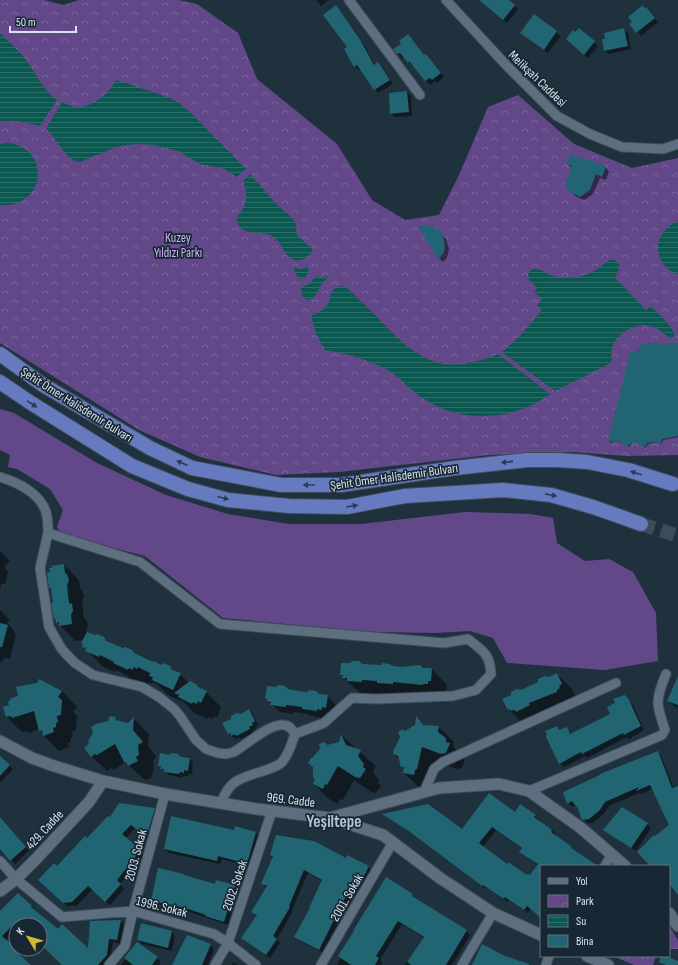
<svg xmlns="http://www.w3.org/2000/svg" width="678" height="965" viewBox="0 0 678 965" font-family="'Sofia Sans Condensed',sans-serif">
  <style>
    .grass { fill: #624888 }
    .park { fill: url(#park-crowns) }
    .water { fill: url(#water-rules) }
    .shadow { fill: #0007; fill-rule: evenodd }
    .building { fill: #216573; fill-rule: evenodd }
    .lines { fill: none; stroke-linecap: round; stroke-linejoin: round }
    .trunk-tunnel { stroke: #3c4c58; stroke-width: 14; stroke-dasharray: 14 7; stroke-linecap: butt }
    .minor-casing { stroke: #3f4d57; stroke-width: 11 }
    .tertiary-casing { stroke: #3f4d57; stroke-width: 13 }
    .trunk-casing { stroke: #3f4d57; stroke-width: 16 }
    .minor { stroke: #5d6f7e; stroke-width: 9 }
    .tertiary { stroke: #5d6f7e; stroke-width: 11 }
    .trunk { stroke: #667ac0; stroke-width: 14 }
    .oneway { fill: #2b3c56 }
    .labels { text-anchor: middle; stroke-width: 3.5; stroke-linejoin: round; paint-order: stroke }
    .street-label { font-size: 13px; fill: #d8e2ea; stroke: #172733 }
    .park-label { font-size: 13px; fill: #cbb4f2; stroke: #172733 }
    .district-label { font-size: 17px; font-weight: bold; fill: #b0c4d4; stroke: #172733 }
  </style>
  <defs>
    <pattern id="park-crowns" width="20" height="18" patternUnits="userSpaceOnUse"><rect width="20" height="18" fill="#624888"/><path d="M2 6a3 3 0 1 1 6 0M12 15a3 3 0 1 1 6 0" fill="none" stroke="#786299"/></pattern>
    <pattern id="water-rules" width="6" height="5" patternUnits="userSpaceOnUse"><rect width="6" height="5" fill="#0a5850"/><path d="M0 2.5h6" fill="none" stroke="#2d7069"/></pattern>
  </defs>
  <rect width="100%" height="100%" fill="#20313e"/>
  <path class="grass" d="M0 409 14 413 97 463 166 495 228 514 289 524H361L465 512 531 514 553 518 557 543 585 561 609 559 633 572 656 613 658 661 605 670 507 663 493 638 470 631 437 633 371 632 223 618 145 556 62 535 57 527 63 510 50 489 17 469 8 467 10 455 0 450Z"/>
  <path class="park" d="M0 0H44L63 5 79 0H179L197 4 238 33 257 79 337 144 372 200 405 220 439 215 460 173 488 107 518 95 574 144 632 168 678 158V455L627 456 572 452 489 455 339 472 276 475 200 457 139 430 0 343Z
    M669 926 678 940V949H669Z
    M613 956H656L653 965H634Z"/>
  <path class="water" d="M0 33C9 42 18 50 26 60 36 73 42 90 57 100L40 126 18 121H0Z
    M116 80 156 93 172 99 179 103 193 115 246 169 237 177 223 168 200 164 178 151 154 145 137 144 119 146 80 162C65 161 57 138 46 129L62 102C67 104 72 107 77 107 94 107 108 94 116 80Z
    M9 143C53 150 44 209 0 205V144Z
    M250 174 276 204 292 218 296 224 297 235 313 250C309 256 302 262 295 260 283 257 283 241 272 236 258 229 242 239 236 218 247 207 249 196 243 181Z
    M678 221V274C660 269 652 248 663 233 667 227 672 224 678 221Z
    M609 260H614L619 264C621 270 615 273 616 279L646 310 651 306 671 327 675 336 671 339C666 335 661 331 656 328 640 320 617 331 612 348 611 353 612 358 611 363L555 391 502 352 520 336 542 310 537 305 542 299 534 292 537 288 529 280 528 273C530 271 532 268 536 269 541 269 546 273 550 275 571 282 593 276 609 260Z
    M307 266C310 271 308 275 304 278L299 279 293 268 302 269Z
    M316 276 321 277 329 276 323 282 314 298 307 300 302 295 301 287 310 284Z
    M343 286 347 288C358 298 368 308 378 318 417 359 440 378 498 354L550 394C514 421 462 424 424 399 412 392 403 380 391 372 371 360 348 354 325 350L316 334 311 316C315 314 322 311 325 308 333 300 328 286 343 286Z"/>
  <path class="shadow" d="M316 0H329L321 6Z
    M480 0H508L518 9 507 23Z
    M644 5 658 22 641 36 631 24 633 22 629 17Z
    M336 6 365 46 375 65 382 67 393 84 378 93 361 69 359 70 355 66Z
    M534 16 561 36 548 53 521 33Z
    M580 29 598 46 588 58 571 43Z
    M624 30 628 33 631 49 609 54 605 50Z
    M395 50 425 56 430 59 444 77 437 83 435 81 430 85 413 65 412 66 404 56 402 58Z
    M407 92 411 96 412 116 395 117 391 113Z
    M568 164 605 167 609 171 606 180 600 178 593 194 584 200 575 196 571 192 572 168Z
    M440 232 446 239 449 249 447 258 443 262 439 258Z
    M678 344V437L663 440 662 444 658 442 648 444 645 448 641 443H632L629 447 624 443 615 441 610 443 630 353Z
    M0 551 10 561 4 567 8 571 5 584H1L0 591Z
    M64 565 79 580 80 588 82 590 84 597 82 600 84 618 87 621 88 627 86 632 95 637 103 638 108 643 136 655 162 666 170 667 174 672 180 674 189 683 196 685 200 689 206 692 221 707 217 718 214 716 212 719 208 717V719L194 713 184 702 168 695 157 684 153 682 152 684 149 682 148 685 144 683 143 685 130 679 126 675 116 670 115 672 102 666 83 646 84 640 75 641 57 622 55 618 52 590 50 588Z
    M0 610 10 620 7 622 16 634 10 659 5 658 0 663Z
    M362 665 432 669 447 685 446 696H363L341 675Z
    M557 674 572 689 577 700 544 719 545 721 532 727 530 725H524L509 709 522 691Z
    M678 678V708L674 706 669 701Z
    M40 681 62 691 77 707 73 712 77 716 76 730 72 731 73 737 71 738V742L68 743 69 747 59 751 44 736 40 729 28 733 27 731 22 732 7 717 4 708 11 706 19 697 38 684Z
    M287 690 327 696 335 704 333 715 325 719 311 716 308 714 294 712V714L280 712 268 701Z
    M628 700 633 705 644 730 629 739 627 737 587 758 585 756 564 767 560 763 557 727 560 731 566 728 571 734 612 715Z
    M249 711 253 714 258 725 255 727 256 729 252 731 253 733 241 739 239 737 236 739 234 737H232L229 734 224 723Z
    M115 718 118 721 128 724 134 719 149 734 148 746 157 757 153 760 154 771 151 773 153 777 145 780 125 762 113 770 111 768 107 771 91 756 109 721Z
    M416 718 424 726 439 727 454 742 453 746 465 759 462 768 457 769 437 762 432 784 420 788 404 773V769L402 766 401 761 394 754 405 732 416 725Z
    M342 736 376 766 373 772 379 780 378 783 381 786 376 793 371 792 354 780 343 800 340 799 338 804 329 799 314 784 327 746 339 742Z
    M657 752 661 756 674 789 678 787V893L669 883V866H652L671 826 653 789 641 794 639 793 609 806 604 814 593 823H587L583 819 575 805 572 807 568 803Z
    M0 757 13 769 0 783Z
    M190 759 193 763 192 774H188V776H183V778L169 775 159 765Z
    M521 805 535 816 539 820 538 821 552 830 556 834 554 836 595 866H541V916L531 908 528 913 509 900 508 902 487 888 486 889 415 835 384 815 462 831 515 813ZM496 830 522 849 524 855 538 865 530 877H527L507 865 483 847Z
    M155 809 158 813 152 836 144 834 135 828 125 839 144 855 120 884 124 889 110 905 92 890 76 906H67L43 884 57 867 110 819Z
    M0 817 29 851 15 864 0 848Z
    M647 824 651 828 636 851 604 829Z
    M255 832 259 836 251 867 222 859 220 864 169 853 165 849Z
    M271 855 346 860 348 857 369 867 372 871 359 898 352 895 323 953 300 941 296 937 311 908 322 881 308 873 292 910 293 911 277 939 280 943 270 958 242 938 258 916 253 912 267 888 262 884 273 857Z
    M184 875 186 877 215 886H234L238 890 228 925 187 911 156 904 152 900Z
    M18 894 58 931 89 950 121 921 124 925 120 944 113 942 110 959 105 965H63L40 944V925H16V929L5 941 30 965H0V913Z
    M412 895 416 899 466 931 470 935 452 965H405L424 938 402 924 380 960 382 963 381 965H337L341 958Z
    M172 932 175 936 172 951 142 944 138 940Z
    M137 943 161 961 159 965H121Z
    M210 945 214 949 208 965H173Z
    M233 962 238 965H232Z"/>
  <path class="building" d="M479 0H509L515 5 503 20Z
    M336 5 361 41 374 65 378 62 390 80 374 90 357 65 354 67 344 49 347 47 323 15Z
    M643 5 645 8 646 7 655 18 636 33 629 24 632 22 628 17Z
    M534 14 557 31 544 50 520 33Z
    M579 28 595 41 584 55 566 39 573 30 575 32Z
    M624 28 628 46 604 51 602 39H605L604 33Z
    M408 34 424 55 426 54 441 73 432 80 430 78 425 81 409 61 408 63 400 53 397 54 393 49 401 44 399 41Z
    M407 91 409 112 390 114 389 93Z
    M570 154 606 166 602 177 596 174 590 190 580 197 570 192 565 184 572 166 567 164Z
    M429 225 441 231 444 239 445 249 443 254 438 259 418 226Z
    M642 343H678V436L662 439 661 445 657 442 647 443 644 448 639 443H631L627 447 622 442 614 441 608 442 630 352H635L640 348Z
    M64 564 65 573 67 574 69 581 67 585 69 603 72 604 73 611 71 615 72 624 59 626V622L56 623 55 618 54 619 51 603H53L51 588H49L47 573 50 572 49 568H52L51 566Z
    M0 623 8 625 2 647H0Z
    M87 632 95 635 97 634 104 637 106 641 123 648 125 647 132 650 134 653 153 662V661L162 665 164 663 170 666 172 670 181 673 173 690 152 680 153 677 149 676 150 673 138 667 137 669 134 667 132 670 129 668 128 670 113 663 114 662 100 655 99 657 85 651 86 648 82 647 83 644 81 643Z
    M352 661H359L362 664 381 665 382 663 389 664 393 666 402 667 420 665 423 668H432L431 681H428V684H423V685L393 682V684L377 683V681L362 680V682L347 681V678H342L343 675H340L341 663H350Z
    M557 673 562 684 559 686 560 688 557 690V692L529 703 530 705 516 712 515 710 511 711 510 709 508 710 502 699 511 695V692L517 689 521 690 538 682V679L545 676 549 677Z
    M678 676V705L667 701Z
    M39 679 62 691 58 697 62 700 61 715 57 716 58 722 56 723V727L53 728 54 732 43 736 42 730 39 731 34 711 12 718 11 716 6 717 3 707 9 705 8 702 12 698 18 696 16 687 37 683Z
    M190 681 196 684 198 687 207 691 201 703 198 701 197 704 193 702 192 704 178 697 179 695 174 693Z
    M278 685 285 686 288 689 298 691 307 692 309 690 316 691 319 694 328 695 326 708 322 707V710L317 709V711L302 709V707L286 705V707L270 705 271 702 267 701V699L265 698 267 686 276 687Z
    M625 695 629 700 641 726 624 735 623 733 582 754 581 752 559 764 546 737 547 734 545 731 557 726 559 730 567 727 570 734 610 714 607 707 615 703 613 699Z
    M249 709 255 721 252 723 253 725 249 727 250 729 236 736 235 734 231 736 230 733 228 734 222 723 231 719V716L237 713 241 714Z
    M110 716 115 717 116 720 128 723 134 717 133 730 143 742 138 745 139 755 136 757 138 761 128 766 126 762H124L115 744 97 755 95 754 91 757 84 748 89 744 88 742 93 732 91 727 96 724 108 721Z
    M416 716 423 725 439 726 438 732 446 738V742L450 743 446 753 441 754 422 747 417 769 415 770 414 775 403 773 404 767H401L398 756 393 754 394 748H395L400 737 398 732 402 729 405 731 415 725Z
    M341 734 346 745 361 750 358 756 364 764 363 767 366 769 360 778 355 777 338 766 327 785 325 784 323 789 313 784 315 779 313 778V767L308 763 311 758H312L320 749 319 744 325 742 327 745 339 742Z
    M658 751 672 788 678 786V895L669 884V866H650L637 852 654 835 655 836 669 825 650 785 636 791 639 787 605 802 600 810 589 819 582 820 578 809 572 801 567 804 563 792 600 775V774Z
    M160 753 169 755 171 753 178 754 181 757 190 758 188 771 184 770V773L180 772 179 774 164 772V769H160L161 766H158Z
    M0 756 10 765 0 776Z
    M489 793 515 812 520 804 536 815 534 817 552 830 551 832 572 847 571 848 598 866H541V918L527 906 524 910 505 897 504 899 483 885 482 886 410 832 382 814 428 804 462 829ZM492 827 522 848 519 852 538 864 530 875 528 874 527 875 508 862 507 864 479 843Z
    M119 803 155 808 148 832 139 831 131 825 122 834 141 850 117 880 121 884 105 902 88 886 72 902 63 903 38 880 54 863 57 866 85 836 87 838 108 816 110 817Z
    M622 807 648 823 631 848 603 830Z
    M171 816 234 830 235 826 256 832 247 864 218 856 217 861 164 849Z
    M0 817 26 847 10 861 0 849Z
    M276 835 314 841 346 858 347 855 369 866 355 895 348 892 319 950 294 937 310 908H309L322 880 304 870 289 906 290 907 273 936 277 939 266 955 241 938 257 915 251 912 267 886 261 884 273 856 270 855Z
    M158 868 184 874V875L215 884 216 880 235 885 224 922 205 916 206 915 182 907 151 901Z
    M386 877 413 894 412 896 467 930 446 965H411L407 962 424 937 398 921 376 956 379 958 375 965H351L338 956 354 931H353Z
    M18 893 32 906 31 907 58 929 62 924 88 948 90 921 121 920 117 940 109 939 107 955 98 965H62L40 944V925H13L2 936 21 953 20 955 31 965H0V911Z
    M141 923 172 931 168 948 137 940Z
    M187 935 211 944 202 965H172Z
    M137 942 158 957 152 965H133L124 958Z
    M482 944 505 956 529 964V965H472Z
    M661 956H666L678 961V965H666L659 962Z"/>
  <g class="lines">
    <path class="trunk-tunnel" d="M641 524 678 536"/>
    <defs>
      <path id="minor" d="M349 0 420 95
        M446 0 507 66 557 116 590 134 622 147 663 149 678 144
        M0 477C17 482 40 493 46 512 48 518 48 526 48 533L140 562 220 624 444 643 468 639C483 651 490 654 491 674L476 690 453 696 377 699 352 698 324 723 295 734C292 743 289 754 282 762 278 766 272 768 266 770 243 778 230 778 221 803
        M48 533 40 568 49 627 61 648 67 655 75 663 93 675 142 687 159 697 174 709 180 716 196 740 206 749 218 753 226 754 234 752C246 745 270 723 283 725 289 725 292 729 295 734
        M529 791 662 735 665 730C656 704 655 700 666 674
        M424 792 434 769 443 762 616 683
        M0 861 16 879 62 917 133 911 214 934 228 943 256 965
        M605 866 612 854
        M109 965 125 946 133 911 165 794
        M215 965 228 943 272 811
        M321 965 393 842
        M462 965 493 913
        M546 965 549 956"/>
      <path id="tertiary" d="M0 741 32 758 51 765 103 781 165 794 257 809 330 818 383 835 440 878 493 913 541 935
        M330 818 439 788 499 784 529 791 581 828 625 866
        M0 891 16 879 37 858 89 802 103 781
        M669 913 678 926
        M587 956 608 965"/>
      <path id="trunk" d="M0 354 43 385 150 448 192 468 281 485H341L455 468 527 460H558L587 462 628 470 673 484
        M0 382 31 403 132 466 188 489 228 500 289 506 347 507 405 496 503 490 551 495 593 507 641 524"/>
    </defs>
    <use href="#minor" class="minor-casing"/>
    <use href="#tertiary" class="tertiary-casing"/>
    <use href="#trunk" class="trunk-casing"/>
    <use href="#minor" class="minor"/>
    <use href="#tertiary" class="tertiary"/>
    <use href="#trunk" class="trunk"/>
  </g>
  <defs><path id="oneway-solid" d="M-6-.8H1V-3.2L6.5 0L1 3.2V.8H-6Z"/></defs>
  <g class="oneway">
    <use href="#oneway-solid" transform="translate(32 404) rotate(33)"/>
    <use href="#oneway-solid" transform="translate(507 462) rotate(174)"/>
    <use href="#oneway-solid" transform="translate(182 463) rotate(-155)"/>
    <use href="#oneway-solid" transform="translate(636 473) rotate(-162)"/>
    <use href="#oneway-solid" transform="translate(309 485) rotate(180)"/>
    <use href="#oneway-solid" transform="translate(551 495) rotate(11)"/>
    <use href="#oneway-solid" transform="translate(223 498) rotate(14)"/>
    <use href="#oneway-solid" transform="translate(352 506) rotate(-9)"/>
  </g>
  <g class="labels">
    <g class="street-label">
      <text transform="translate(538 78) rotate(44)" y="5">Melikşah Caddesi</text>
      <text transform="translate(77 404) rotate(32)" y="5">Şehit Ömer Halisdemir Bulvarı</text>
      <text transform="translate(394 476) rotate(-8)" y="5">Şehit Ömer Halisdemir Bulvarı</text>
      <text transform="translate(291 799) rotate(7)" y="5">969. Cadde</text>
      <text transform="translate(44 829) rotate(-47)" y="5">429. Cadde</text>
      <text transform="translate(135 855) rotate(-75)" y="5">2003. Sokak</text>
      <text transform="translate(234 885) rotate(-71)" y="5">2002. Sokak</text>
      <text transform="translate(346 897) rotate(-60)" y="5">2001. Sokak</text>
      <text transform="translate(162 906) rotate(14)" y="5">1996. Sokak</text>
    </g>
    <g class="park-label">
      <text x="178" y="242">Kuzey<tspan x="178" dy="15">Yıldızı Parkı</tspan></text>
    </g>
    <g class="district-label">
      <text x="334" y="827">Yeşiltepe</text>
    </g>
  </g>
  <rect x="540" y="865" width="130" height="92" fill="#172733" stroke="#64727c"/>
  <rect x="548" y="878" width="20" height="6" fill="#5d6f7e" stroke="#64727c"/>
  <text x="576" y="885" font-size="12" fill="#d8e2ea">Yol</text>
  <rect x="548" y="895" width="20" height="12" fill="url(#park-crowns)" stroke="#64727c"/>
  <text x="576" y="905" font-size="12" fill="#d8e2ea">Park</text>
  <rect x="548" y="915" width="20" height="12" fill="url(#water-rules)" stroke="#64727c"/>
  <text x="576" y="925" font-size="12" fill="#d8e2ea">Su</text>
  <rect x="548" y="935" width="20" height="12" fill="#216573" stroke="#64727c"/>
  <text x="576" y="945" font-size="12" fill="#d8e2ea">Bina</text>
  <g transform="translate(28 937) rotate(308)"><circle r="19" fill="#172733" stroke="#64727c"/>
  <path d="M0-3L7 15L0 10L-7 15Z" fill="#d1b736"/>
  <text y="-6" font-size="11" font-weight="bold" text-anchor="middle" fill="#d8e2ea">K</text>
  </g>
  <path d="M10 26v6h66v-6" fill="none" stroke="#d8e2ea" stroke-width="2"/>
  <text x="16" y="26" font-size="12" fill="#d8e2ea" stroke="#172733" stroke-width="3" paint-order="stroke">50 m</text>
</svg>
